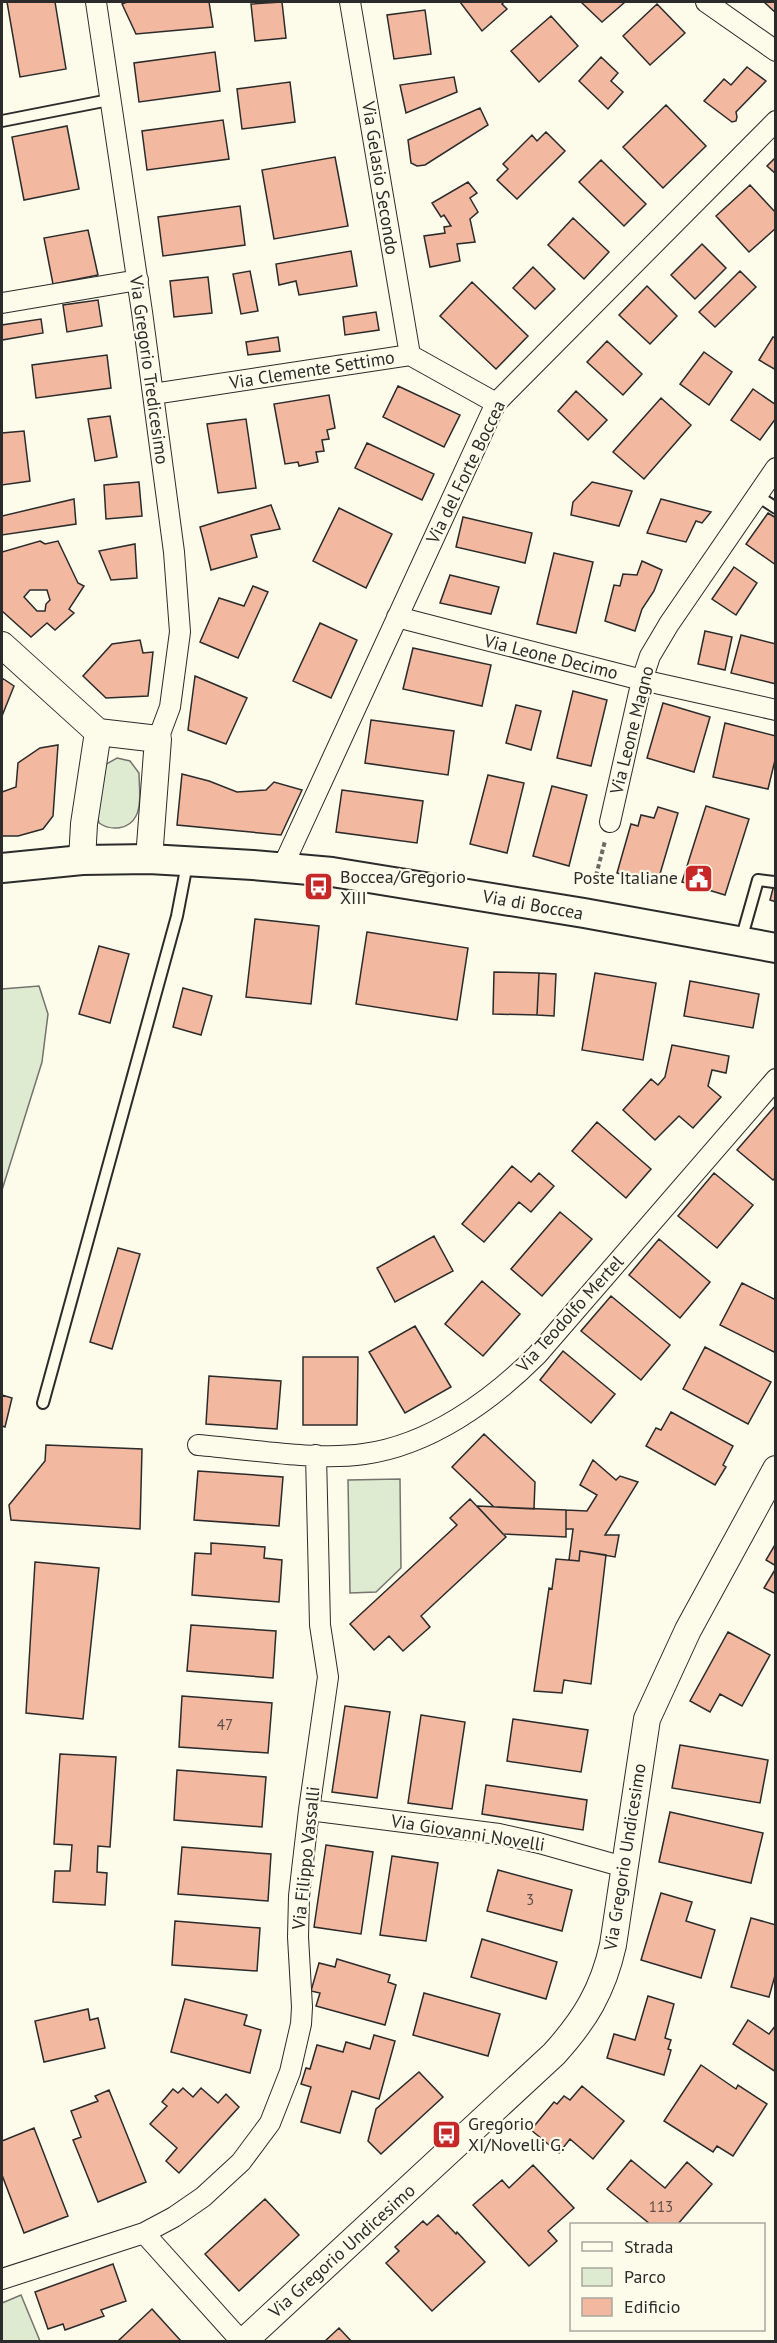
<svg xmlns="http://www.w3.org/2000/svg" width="777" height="2343" viewBox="0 0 777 2343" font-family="'PT Sans',sans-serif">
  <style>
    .green { fill: #deebd1; stroke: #74746e; stroke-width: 1.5 }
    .building { fill: #f2b8a0; stroke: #2b2b2b; stroke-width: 1.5; fill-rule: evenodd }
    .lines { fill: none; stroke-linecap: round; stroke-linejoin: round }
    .service-casing { stroke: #2b2b2b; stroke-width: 14 }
    .minor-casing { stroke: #2b2b2b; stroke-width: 22 }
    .tertiary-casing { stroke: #2b2b2b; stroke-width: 28 }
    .secondary-casing { stroke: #2b2b2b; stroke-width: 32 }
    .path { stroke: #6a6964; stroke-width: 4; stroke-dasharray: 4.5 3; stroke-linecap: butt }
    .service { stroke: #fdfbea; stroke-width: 10 }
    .minor { stroke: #fdfbea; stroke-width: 20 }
    .tertiary { stroke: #fdfbea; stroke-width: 26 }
    .secondary { stroke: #fdfbea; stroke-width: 28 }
    .labels { text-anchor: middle; stroke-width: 4.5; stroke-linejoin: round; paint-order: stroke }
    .number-label { font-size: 15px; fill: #5d4e48 }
    .street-label { font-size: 18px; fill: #2b2b2b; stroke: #fdfbea }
    .poi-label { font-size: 18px; fill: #2b2b2b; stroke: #fdfbea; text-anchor: start }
  </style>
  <rect width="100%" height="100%" fill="#fdfbea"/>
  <path class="green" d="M117 758 130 761 139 773C139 785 142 804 136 816 129 830 111 831 99 823L97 815 103 766Z
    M39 986 48 1014 42 1062 2 1190V989Z
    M400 1479 401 1568 376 1592 350 1593 348 1480Z
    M21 2295 40 2341H2V2303Z"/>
  <path class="building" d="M7 2H55L66 69 20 77Z
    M127 2H209L213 27 136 34 122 4Z
    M282 2 286 38 255 41 251 4Z
    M460 2H504L502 4 507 9 482 31Z
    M581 2H625L602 22Z
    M764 2H776V13Z
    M657 4 685 33 650 65 623 36Z
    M425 10 431 54 394 59 387 15Z
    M551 16 578 46 539 82 511 51Z
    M215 52 220 91 139 102 134 63Z
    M601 57 618 73 611 81 623 92 608 109 579 81Z
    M747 67 766 81 736 112 737 117 736 121 732 122 704 101 724 79 731 85Z
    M454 77 457 92 406 113 400 85Z
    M290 82 295 122 242 129 237 89Z
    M666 105 706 146 663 188 623 147Z
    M480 108 488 125 425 165 417 166 411 163 408 140Z
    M223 120 229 159 147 170 142 131Z
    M67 126 79 189 24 200 12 137Z
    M546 132 565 151 517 199 497 180 508 169 503 164 532 135 537 141Z
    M335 157 348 226 274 239 262 170Z
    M776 157V174L767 166Z
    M601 160 646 204 624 226 579 182Z
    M468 182 477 193 470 198 478 212 470 219 475 242 457 244 460 261 430 267 424 236 445 233 444 227 451 226 444 215 441 217 432 203Z
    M750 185 776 213V228L749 252 716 216Z
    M240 206 245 245 163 256 158 217Z
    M573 218 609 252 584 279 548 245Z
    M88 230 98 275 53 284 44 238Z
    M702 244 726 268 695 299 671 275Z
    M351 251 357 286 299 295 296 281 279 285 276 264Z
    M533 267 555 289 535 309 513 288Z
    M250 271 258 311 241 314 233 274Z
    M740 271 756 287 715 327 699 312Z
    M208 277 212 313 174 317 170 281Z
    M472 282 528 336 496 369 440 316Z
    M647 286 677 316 650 344 619 315Z
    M98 300 102 326 67 332 63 305Z
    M376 312 379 330 345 335 343 317Z
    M41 319 43 333 2 340V325Z
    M278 337 280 351 248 355 246 342Z
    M773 337 776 338V370L759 360Z
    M607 341 642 374 623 395 587 362Z
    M704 352 732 372 709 405 680 384Z
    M107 355 111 388 36 398 32 365Z
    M398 386 460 415 444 447 383 417Z
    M753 389 776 405V418L760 440 731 420Z
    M576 391 607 420 588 440 558 411Z
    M329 395 335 428 327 430 329 439 322 440 324 451 316 452 318 462 299 466 298 462 285 464 274 404Z
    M661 398 691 425 644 479 613 452Z
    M110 416 117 457 95 461 88 419Z
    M246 419 256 488 218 493 207 424Z
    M24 431 30 481 2 485V433Z
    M367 443 434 474 422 500 355 468Z
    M139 482 142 516 106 519 104 485Z
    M592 482 632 491 619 526 571 515 573 502Z
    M74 499 76 524 2 535V516Z
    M661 499 711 512 702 523 696 521 686 542 647 533Z
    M271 505 280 529 251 535 257 557 211 570 200 527Z
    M339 508 392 534 366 588 313 561Z
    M768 513 776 518V565L746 544Z
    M463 517 532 533 525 563 456 547Z
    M40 541 45 544 58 541 78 583 84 586 69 609 74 613 55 630 47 623 31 637 2 611V552ZM30 590H47L50 600 46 604 45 611H37L24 597Z
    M135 544 137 578 111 580 99 551Z
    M554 553 593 562 576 633 537 624Z
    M642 561 662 570 654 591 642 609 635 631 605 621 614 585 620 586 623 574 637 575Z
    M734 567 757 583 736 615 712 599Z
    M450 575 499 587 491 614 440 603Z
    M253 586 268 592 238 658 200 642 219 598 244 606Z
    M320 623 357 640 331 698 293 681Z
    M705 631 732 637 725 670 698 664Z
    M741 635 776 644V684L731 673Z
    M140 640 143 653 153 652 148 696 106 698 83 676 112 644Z
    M413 648 491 665 482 706 403 689Z
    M195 676 247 698 226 744 188 730Z
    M2 678 14 686 2 716Z
    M573 691 607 700 591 766 557 758Z
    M663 703 710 717 694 772 647 758Z
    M516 705 541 711 531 750 506 743Z
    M371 720 454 731 448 775 365 763Z
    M725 723 776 736V756L768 789 713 777Z
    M58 745 53 816 43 829 18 836H2V792L16 787 18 763 40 748Z
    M182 774 209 781 237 792 266 790 274 782 302 790 281 835 177 825Z
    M488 775 524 783 507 853 470 844Z
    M552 786 587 795 569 866 533 856Z
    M342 790 423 801 417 843 336 832Z
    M706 806 749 819 725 895 682 882Z
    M658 807 678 813 657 884 617 873 631 824 638 826 641 815 654 818Z
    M776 877V902L770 900Z
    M255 919 319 926 311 1004 246 997Z
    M367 932 468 948 457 1020 356 1004Z
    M99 946 129 954 110 1023 79 1014Z
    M494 972 539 973 537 1015 493 1014Z
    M539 973 556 974 554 1016 537 1015Z
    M595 973 656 983 643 1060 582 1050Z
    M690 981 759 994 753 1028 684 1016Z
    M183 988 212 996 201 1035 173 1027Z
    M672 1045 729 1056 726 1073 712 1070 708 1086 721 1097 693 1128 679 1116 655 1140 623 1110 651 1079 658 1085 665 1077Z
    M776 1105V1177L773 1180 737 1150Z
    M597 1122 651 1169 626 1198 572 1151Z
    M512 1166 531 1182 539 1173 554 1186 531 1212 519 1202 484 1242 462 1224Z
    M714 1173 753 1205 717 1248 678 1216Z
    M560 1212 592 1239 542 1296 511 1269Z
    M434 1236 453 1271 395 1302 377 1268Z
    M659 1239 710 1282 680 1318 629 1275Z
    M118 1248 140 1254 112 1349 90 1342Z
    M482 1281 520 1314 483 1356 445 1324Z
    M742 1283 776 1300V1353L720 1325Z
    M611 1296 670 1345 641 1380 581 1331Z
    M415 1326 451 1387 405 1413 369 1352Z
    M705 1347 771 1382 748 1424 683 1389Z
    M563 1351 615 1394 591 1423 540 1380Z
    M303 1357H358L357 1425H303Z
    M209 1376 281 1381 277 1429 206 1424Z
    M2 1395 12 1398 5 1427 2 1426Z
    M671 1412 733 1446 723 1465 726 1467 715 1485 646 1446 656 1428 661 1430Z
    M484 1434 535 1482 534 1509 494 1507 452 1467Z
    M46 1445 142 1449 140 1529 11 1520 9 1505 45 1461Z
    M593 1460 616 1480 620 1476 638 1482 605 1535H619L615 1557 580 1551 579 1561 569 1560 573 1529H566V1510L587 1511 597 1495 580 1485Z
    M198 1471 283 1477 279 1526 194 1520Z
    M470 1499 506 1537 421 1616 430 1627 403 1651 389 1636 374 1650 350 1624 457 1525 450 1518Z
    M477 1506 566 1510V1537L503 1534Z
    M211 1543 265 1547 264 1558 282 1560 279 1602 192 1595 195 1553 211 1554Z
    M776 1543V1566L766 1560Z
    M580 1551 606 1555 591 1684 564 1680 562 1693 534 1691 549 1588 552 1589 556 1559 579 1561Z
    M35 1562 99 1568 83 1719 26 1713Z
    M776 1568V1594L764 1588Z
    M191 1625 276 1631 273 1678 187 1671Z
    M728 1632 770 1655 742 1706 720 1694 710 1712 690 1701Z
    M182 1696 272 1703 268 1753 179 1747Z
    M345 1706 390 1712 377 1798 332 1792Z
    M421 1715 465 1722 452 1809 408 1803Z
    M513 1719 588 1730 581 1772 507 1761Z
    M680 1745 768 1760 760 1803 672 1788Z
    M60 1754 116 1757 110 1847 98 1846 97 1872 107 1873 105 1905 53 1902 55 1871H70L72 1845 54 1844Z
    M177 1770 266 1777 262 1827 174 1820Z
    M486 1785 587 1800 583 1830 482 1814Z
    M670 1812 763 1833 751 1883 659 1862Z
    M326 1845 373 1852 361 1934 314 1927Z
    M182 1847 271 1854 268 1901 178 1894Z
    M392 1856 438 1863 426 1941 380 1935Z
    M498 1870 572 1890 562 1931 487 1911Z
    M661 1893 692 1902 686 1921 715 1930 701 1978 641 1960Z
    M751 1918 776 1925V1972L769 1997 731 1987Z
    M175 1921 260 1928 257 1971 172 1965Z
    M482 1939 557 1962 546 1999 471 1977Z
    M337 1959 390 1975 388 1982 396 1985 385 2025 316 2006 320 1993 311 1991 319 1963 335 1967Z
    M424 1993 500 2014 488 2056 413 2035Z
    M648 1996 674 2004 665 2038 671 2040 668 2049 671 2050 664 2075 607 2058 614 2034 635 2040Z
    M185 1999 247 2015 244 2025 261 2030 250 2073 171 2052Z
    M88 2009 90 2020 98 2018 105 2048 44 2062 35 2021Z
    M748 2020 769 2034 776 2025V2072L733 2044Z
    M374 2035 395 2041 379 2099 352 2091 340 2133 301 2122 311 2087 301 2084 306 2068 310 2069 317 2045 343 2052 346 2042 370 2049Z
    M701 2065 736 2089 738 2085 767 2104 733 2156 717 2146 713 2152 664 2121Z
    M419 2072 443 2097 381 2154 368 2141 376 2109Z
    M582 2086 624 2121 593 2159 570 2139 559 2153 531 2130 554 2102 557 2104 564 2096 570 2100Z
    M183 2088 193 2097 201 2088 218 2103 226 2094 239 2107 179 2173 166 2161 177 2148 150 2124 167 2106 162 2102 173 2089 178 2093Z
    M109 2090 146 2182 98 2202 73 2140 81 2137 71 2111 98 2101 95 2096Z
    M34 2128 68 2216 24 2233 2 2175V2141Z
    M631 2160 665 2188 687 2162 712 2184 678 2224H650L607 2189Z
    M533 2165 574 2208 548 2231 557 2241 529 2266 473 2205 502 2180 509 2188Z
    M265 2199 299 2235 239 2291 205 2254Z
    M438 2215 456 2234 457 2232 485 2262 432 2311 386 2263 399 2251 395 2247 423 2221 427 2225Z
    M113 2264 126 2301 101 2310 104 2316 65 2330 63 2324 48 2329 35 2292Z
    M152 2309 181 2341 117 2342Z
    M339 2328 352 2342H324Z"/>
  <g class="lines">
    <defs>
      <path id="service" d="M2 121 109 100
        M756 495 776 508
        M741 940 758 880 774 882
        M43 1403 177 916 187 864"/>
      <path id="minor" d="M96 2 142 312 174 552 180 632 170 707 158 739
        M350 2 410 355
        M706 2 776 51
        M2 303 138 280
        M153 394 410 355 496 403
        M397 617 642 680 776 710
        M610 822 642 680 650 656 669 624 776 468
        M282 868 496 403 776 121
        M198 1445C249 1449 314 1461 364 1454 430 1445 491 1401 537 1355L776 1079
        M309 1810 499 1834 539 1843 624 1867
        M144 2233 174 2217 203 2197 241 2162 270 2123 290 2072 301 2024 302 2007 298 1937 299 1896 309 1810 328 1677 320 1625 316 1455
        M2 2279 144 2233 242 2342"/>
      <path id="tertiary" d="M2 645 98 732
        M98 732 158 739 149 859
        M82 860 84 824 98 732
        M243 2342 554 2054C585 2020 603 1990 613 1945L647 1719 688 1630 776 1469"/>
      <path id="secondary" d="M2 868 82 860 149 859 253 865 332 872 584 913 776 948"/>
    </defs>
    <use href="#service" class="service-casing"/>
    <use href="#minor" class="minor-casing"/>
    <use href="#tertiary" class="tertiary-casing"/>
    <use href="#secondary" class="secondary-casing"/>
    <path class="path" d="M594 883 605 841"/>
    <use href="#service" class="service"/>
    <use href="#minor" class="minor"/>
    <use href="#tertiary" class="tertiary"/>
    <use href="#secondary" class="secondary"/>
  </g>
  <defs>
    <symbol id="civic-square" viewBox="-11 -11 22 22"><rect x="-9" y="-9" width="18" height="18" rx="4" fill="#c62828" stroke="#fdfbea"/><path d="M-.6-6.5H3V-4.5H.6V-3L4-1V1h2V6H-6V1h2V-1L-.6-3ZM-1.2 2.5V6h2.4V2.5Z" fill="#fff"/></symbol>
    <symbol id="bus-square" viewBox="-11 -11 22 22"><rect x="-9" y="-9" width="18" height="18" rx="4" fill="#c62828" stroke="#fdfbea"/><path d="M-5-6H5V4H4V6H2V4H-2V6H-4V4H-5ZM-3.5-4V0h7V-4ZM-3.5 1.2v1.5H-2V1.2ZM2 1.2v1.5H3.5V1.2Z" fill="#fff"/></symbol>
  </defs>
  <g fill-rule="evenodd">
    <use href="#civic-square" x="682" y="862" width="33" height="33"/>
    <use href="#bus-square" x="302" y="870" width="33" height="33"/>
    <use href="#bus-square" x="430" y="2118" width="33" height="33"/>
  </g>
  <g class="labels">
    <g class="number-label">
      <text x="225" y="1730">47</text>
      <text x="530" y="1905">3</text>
      <text x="661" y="2212">113</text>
    </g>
    <g class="street-label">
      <text transform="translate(380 178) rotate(81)" y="6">Via Gelasio Secondo</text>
      <text transform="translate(149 370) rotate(82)" y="6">Via Gregorio Tredicesimo</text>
      <text transform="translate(312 370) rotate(-9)" y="6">Via Clemente Settimo</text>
      <text transform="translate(466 472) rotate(-64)" y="6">Via del Forte Boccea</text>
      <text transform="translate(551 657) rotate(14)" y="6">Via Leone Decimo</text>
      <text transform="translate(632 730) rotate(-76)" y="6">Via Leone Magno</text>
      <text transform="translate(533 905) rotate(10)" y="6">Via di Boccea</text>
      <text transform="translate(570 1314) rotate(-48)" y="6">Via Teodolfo Mertel</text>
      <text transform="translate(468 1833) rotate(9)" y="6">Via Giovanni Novelli</text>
      <text transform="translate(625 1857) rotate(-81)" y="6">Via Gregorio Undicesimo</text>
      <text transform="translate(306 1858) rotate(-84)" y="6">Via Filippo Vassalli</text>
      <text transform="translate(342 2251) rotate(-42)" y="6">Via Gregorio Undicesimo</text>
    </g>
    <g class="poi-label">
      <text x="340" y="883">Boccea/Gregorio<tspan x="340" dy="21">XIII</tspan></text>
      <text x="678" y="884" text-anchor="end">Poste Italiane</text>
      <text x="468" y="2130">Gregorio<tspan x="468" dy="21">XI/Novelli G.</tspan></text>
    </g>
  </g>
  <rect width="777" height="2343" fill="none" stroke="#2b2b2b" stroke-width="6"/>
  <rect x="570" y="2223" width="195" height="108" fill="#fdfbea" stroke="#a9a89e" stroke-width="1.5"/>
  <rect x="582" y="2242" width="30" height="9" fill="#fdfbea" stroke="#a9a89e" stroke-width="1.5"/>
  <text x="624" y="2253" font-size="18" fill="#2b2b2b">Strada</text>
  <rect x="582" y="2268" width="30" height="18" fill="#deebd1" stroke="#a9a89e" stroke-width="1.5"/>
  <text x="624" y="2283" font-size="18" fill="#2b2b2b">Parco</text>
  <rect x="582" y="2298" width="30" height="18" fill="#f2b8a0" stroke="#a9a89e" stroke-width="1.5"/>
  <text x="624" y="2313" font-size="18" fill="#2b2b2b">Edificio</text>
</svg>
